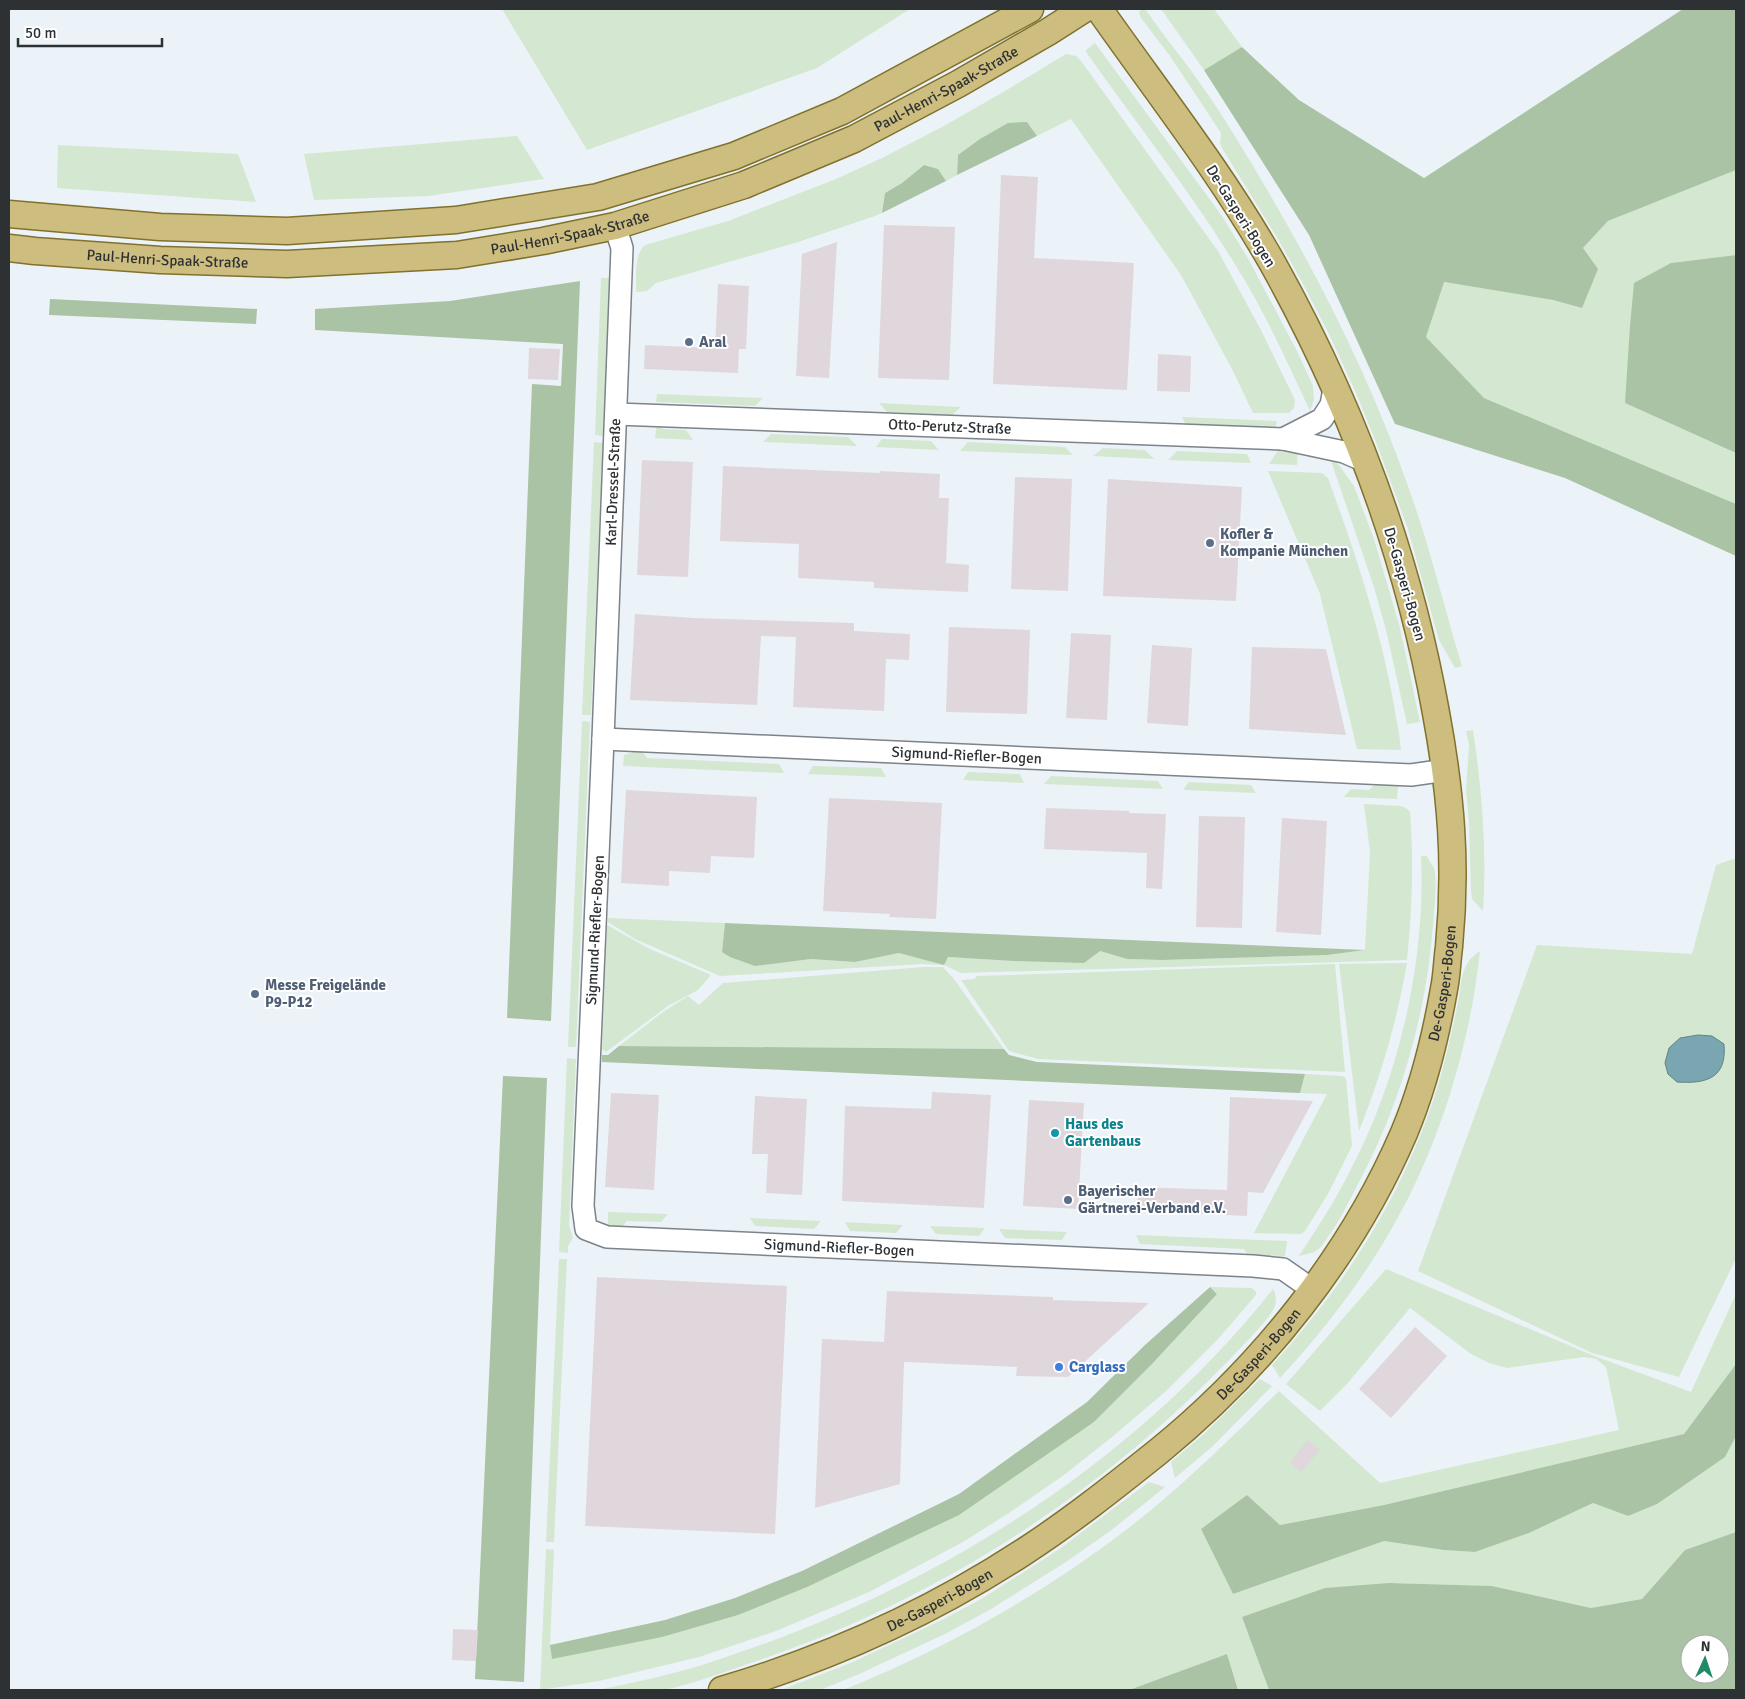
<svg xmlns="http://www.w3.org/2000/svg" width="1745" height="1699" viewBox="0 0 1745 1699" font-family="Signika,sans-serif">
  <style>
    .green { fill: #d4e7d0 }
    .forest { fill: #a9c3a4; fill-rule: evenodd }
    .water { fill: #79a6b0; stroke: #62838a }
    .building { fill: #e0d7dc }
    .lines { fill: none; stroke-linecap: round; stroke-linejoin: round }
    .minor-casing { stroke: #7c8389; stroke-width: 24 }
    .major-casing { stroke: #80712c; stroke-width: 29 }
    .minor { stroke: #fff; stroke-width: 21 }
    .major { stroke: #cdbe7f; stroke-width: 26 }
    .service-dot { fill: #5c6f8a; stroke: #fff; stroke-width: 2 }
    .culture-dot { fill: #0f9aa8; stroke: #fff; stroke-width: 2 }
    .shop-dot { fill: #3f7fe0; stroke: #fff; stroke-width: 2 }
    .labels { text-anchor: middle; stroke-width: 4; stroke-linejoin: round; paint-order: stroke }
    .street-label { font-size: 15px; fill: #2e3133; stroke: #fff }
    .service-label { font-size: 15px; font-weight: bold; fill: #4e5e75; stroke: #fff; text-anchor: start }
    .culture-label { font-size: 15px; font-weight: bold; fill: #0d838f; stroke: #fff; text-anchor: start }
    .shop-label { font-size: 15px; font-weight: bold; fill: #366cbe; stroke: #fff; text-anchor: start }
  </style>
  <rect width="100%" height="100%" fill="#ebf3f9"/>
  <path class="green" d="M502 9H910L817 68 587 150Z
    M1141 9 1146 10C1164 37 1186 62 1204 89 1224 117 1241 146 1259 176 1318 275 1371 379 1409 489 1430 547 1444 607 1462 666L1455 668 1439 640 1408 529 1376 442 1356 393 1329 334 1303 284 1278 239 1222 148 1220 143 1221 133 1170 56 1141 18 1139 13Z
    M1161 9H1214L1242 47 1204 70Z
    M1095 43 1222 216 1249 260 1298 353 1313 386 1314 400 1310 411C1287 362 1265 312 1236 266 1191 192 1136 123 1086 52V50Z
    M1066 54 1076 56 1081 61 1218 251 1261 330 1295 400 1294 408 1289 413H1253L1232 369 1181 275 1071 119 1037 136 1027 122 958 155 957 175 946 181 938 169 924 165 902 183 885 193 882 213 875 216 798 242 656 283 647 291 636 292C637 277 633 256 645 245L728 221 836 179 882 158 942 127 1005 91Z
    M517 136 544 179 428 196 314 200 304 154Z
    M58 145 238 154 256 202 57 188Z
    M1736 170V255L1671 263 1625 403 1736 453V504L1484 398 1426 337 1443 282 1553 300 1582 308 1583 248 1608 221Z
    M601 278H610L603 436 595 435Z
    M657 394 763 398 755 406 656 402Z
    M879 403 961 407 952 415 887 412Z
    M1182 417 1277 421 1276 427 1263 429 1186 425Z
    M657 421 663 429 686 430 693 440 655 438Z
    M771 434 848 437 857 446 763 442Z
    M882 439 931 441 939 450 876 447Z
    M594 442 603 443 591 715H582Z
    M968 442 1065 447 1073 455 960 451Z
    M1103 448 1145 450 1154 459 1093 456Z
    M1279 449H1298L1297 465 1269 464Z
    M1177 451 1247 454 1251 463 1168 460Z
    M1330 458 1339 465 1354 486 1374 539 1400 628 1420 722 1407 724 1386 630 1374 587Z
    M1268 471 1322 473 1328 478C1355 552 1380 627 1394 705 1396 720 1400 735 1401 750L1357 749 1320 594Z
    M582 721 590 722 576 1047H568Z
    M1473 730C1482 790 1487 851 1483 911L1472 899 1471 891 1469 821 1466 791 1469 745 1466 731Z
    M641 750 647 758 779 764 784 773 623 766 624 755Z
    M813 766 881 768 886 777 808 774Z
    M968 772 1020 774 1024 783 963 780Z
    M1051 776 1158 781 1163 789 1044 784Z
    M1189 782 1251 785 1256 793 1183 790Z
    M1376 783 1398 784 1397 799 1344 797 1351 789 1369 790Z
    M1364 804 1401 806 1406 808 1410 812C1414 862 1412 911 1407 960L961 973 944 965 922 964 720 976 635 939 608 922V918L725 923 722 952 755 966 811 959 855 962 899 953 944 964 948 957 1013 961 1100 951 1127 959 1162 960 1327 955 1365 950 1370 852Z
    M1421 856H1427C1429 862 1435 866 1435 873 1437 889 1434 909 1433 926 1426 1016 1400 1106 1357 1186 1346 1208 1335 1229 1320 1248L1314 1252 1299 1256C1317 1228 1335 1201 1350 1171 1399 1078 1426 961 1421 856Z
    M1736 858V1258L1679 1377 1592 1353 1418 1271 1537 945 1692 954 1716 865Z
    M607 925 650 949 711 975 698 990 668 1006 606 1052 602 1049Z
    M1480 951C1469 1054 1434 1164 1377 1253 1349 1298 1316 1339 1280 1378L1272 1365C1348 1283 1410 1184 1441 1075 1448 1049 1454 1023 1459 997 1461 986 1461 974 1467 964 1470 958 1476 954 1480 951Z
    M1407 963C1397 1021 1381 1076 1359 1131L1339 964Z
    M1335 964 1345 1072 1038 1059 1009 1051 961 980 974 979 977 976Z
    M923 967H943L954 979 1004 1049 619 1046 663 1012 688 996 699 1005 723 983Z
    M567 1058 576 1059 569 1225 573 1238 568 1246V1253L559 1252Z
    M1305 1074 1342 1076 1346 1078 1352 1146 1329 1192 1305 1231 1301 1234 1254 1233 1327 1094 1300 1093Z
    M608 1212 668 1214 661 1222 627 1221 621 1228 608 1225Z
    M750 1218 821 1221 814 1229 755 1226Z
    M845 1222 903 1225 896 1233 850 1231Z
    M930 1226 985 1228 979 1236 936 1234Z
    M999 1229 1067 1232 1062 1240 1005 1238Z
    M1136 1235 1287 1241 1285 1256 1248 1255 1244 1249 1140 1244Z
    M559 1259H567L554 1542H546Z
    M1386 1269 1592 1355 1691 1392 1736 1294V1364L1684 1434 1384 1505 1280 1525 1247 1495 1201 1529 1233 1594 1384 1541 1444 1550 1475 1552 1529 1533 1593 1503 1628 1516 1725 1457 1736 1436V1532L1685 1550 1642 1599 1591 1608 1492 1586 1389 1583 1242 1617 1269 1690H1238L1227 1654 1129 1690H843C958 1644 1079 1574 1172 1492 1209 1460 1244 1425 1279 1391L1380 1483 1619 1430 1606 1367 1596 1359 1584 1357 1507 1368 1489 1363 1471 1354 1410 1308 1347 1384 1320 1411 1286 1384Z
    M1210 1287 1252 1288 1256 1292V1295L1219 1338 1165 1392 1112 1437 1064 1475 1012 1511 963 1542 869 1592 776 1631 699 1657 599 1681 540 1690 546 1549 554 1550 550 1645 552 1659 738 1615 1094 1422 1152 1364 1217 1294Z
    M1273 1289C1277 1296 1277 1305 1272 1312 1261 1328 1241 1347 1228 1361 1098 1496 934 1601 757 1661 726 1671 695 1684 663 1690 646 1693 616 1690 597 1690 636 1682 676 1674 714 1661 929 1592 1132 1467 1273 1289Z
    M1260 1379 1272 1386 1213 1446 1175 1478 1171 1462 1204 1434Z
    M1149 1482 1165 1487 1113 1529 1066 1562 991 1609 947 1633 857 1675 820 1690H781L853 1662 942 1620 983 1598 1058 1550Z"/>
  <path class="forest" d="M1683 9H1736V170L1608 221 1583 248 1598 269 1582 308 1553 300 1444 282 1426 337 1484 398 1736 504V556L1565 478 1395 424 1309 235 1204 70 1242 47 1299 100 1424 178Z
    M1027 122 1037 136 957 175 958 155 980 139 1008 123Z
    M924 165 938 169 946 181 882 213 885 193 902 183Z
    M1736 255V453L1625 403 1630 326 1634 283 1671 263Z
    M580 281 551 1021 507 1018 532 384 561 386 563 344 315 330V309L450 301Z
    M50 299 257 309 256 324 49 315Z
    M725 923 1365 950 1327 955 1162 960 1127 959 1100 951 1084 963 1013 961 948 957 944 965 899 953 855 962 811 959 755 966 730 957 722 952Z
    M619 1046 1004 1049 1009 1055 1037 1062 1305 1074 1300 1093 602 1062V1055H608Z
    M503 1076 547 1078 524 1682 475 1679Z
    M1210 1287 1217 1294 1152 1364 1094 1422 959 1515 807 1587 738 1615 662 1637 552 1659 550 1645 665 1620 735 1598 802 1571 959 1494 1087 1402 1145 1345Z
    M1736 1364V1436L1725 1457 1657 1504 1628 1516 1593 1503 1529 1533 1475 1552 1444 1550 1384 1541 1233 1594 1201 1529 1247 1495 1280 1525 1384 1505 1684 1434Z
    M1736 1532V1690H1269L1242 1617 1325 1588 1389 1583 1492 1586 1591 1608 1642 1599 1685 1550ZM1690 1644H1720V1674H1690Z
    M1227 1654 1238 1690H1129Z"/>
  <path class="water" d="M1698 1035 1712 1036 1724 1044C1727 1078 1707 1084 1677 1082L1668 1074 1665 1063 1669 1048 1680 1038Z"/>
  <path class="building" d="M1001 175 1038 177 1034 258 1134 263 1127 390 993 384Z
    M884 225 955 227 949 380 878 378Z
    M837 242 829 378 796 376 802 254Z
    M718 284 749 286 746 349H739L738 373 644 369 645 345 715 348Z
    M529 348 560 349 558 380 528 379Z
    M1158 354 1191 356 1190 392 1157 391Z
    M642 460 693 462 688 577 637 575Z
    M723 466 880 473V471L940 474 939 498H949L946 563 969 565 968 592 874 588V582L798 578 799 544 720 541Z
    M1015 477 1072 479 1068 591 1011 589Z
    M1108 479 1242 487 1236 601 1103 596Z
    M635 614 694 618 854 623V631L910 634 909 660 886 659 884 711 793 707 796 637 761 636 757 705 630 700Z
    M949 627 1030 630 1027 714 946 712Z
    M1071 633 1111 635 1107 720 1066 718Z
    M1152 645 1192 648 1188 726 1147 723Z
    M1252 647 1326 649 1346 735 1249 729Z
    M626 790 757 797 754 858 711 856 710 873 669 871V886L621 883Z
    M829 798 942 803 936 919 889 917 890 914 823 911Z
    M1046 808 1129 811V813L1166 814 1162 889 1146 888 1147 853 1044 849Z
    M1199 816 1245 817 1242 928 1196 927Z
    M1282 818 1327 821 1321 935 1276 932Z
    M932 1092 991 1095 984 1208 842 1201 845 1106 931 1109Z
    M611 1093 659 1095 654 1190 605 1187Z
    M755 1096 807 1099 802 1195 766 1193 768 1154H752Z
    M1230 1097 1313 1101 1263 1193 1248 1192 1247 1216 1138 1211 1137 1187 1227 1190Z
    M1029 1100 1084 1103 1078 1209 1023 1206Z
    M597 1277 787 1286 775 1534 585 1526Z
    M887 1291 1053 1297V1300L1149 1303 1068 1377 1016 1376 1017 1367 904 1362 900 1484 815 1508 822 1339 884 1342Z
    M1415 1327 1447 1356 1391 1418 1359 1389Z
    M1308 1440 1320 1450 1301 1472 1290 1462Z
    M453 1629 478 1630 476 1661 452 1660Z"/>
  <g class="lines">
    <defs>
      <g id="minor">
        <path id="s1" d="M615 226 622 248 603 739 583 1206 586 1229 607 1237 1253 1266 1283 1269 1313 1290"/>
        <path id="s2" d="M616 414 1283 439 1344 452 1365 461"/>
        <path d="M1283 439 1322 419 1331 405 1334 389"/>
        <path id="s3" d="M603 739 1411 775 1446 770"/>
      </g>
      <g id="major">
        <path d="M9 214 160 227 287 231 456 220 598 197 734 156 842 111 1030 9"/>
        <path id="s4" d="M9 248 35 251 160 260 287 264 457 255 543 241 615 226 744 185 854 139 958 84 1048 32 1084 9"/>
        <path id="s5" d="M722 1690C827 1659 930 1613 1022 1553 1070 1522 1114 1487 1159 1451 1262 1367 1351 1256 1404 1133 1422 1090 1436 1035 1444 989 1447 975 1447 961 1449 947 1457 865 1451 794 1436 713 1408 556 1351 404 1273 264 1222 174 1158 93 1099 9"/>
      </g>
    </defs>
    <use href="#minor" class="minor-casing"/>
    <use href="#major" class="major-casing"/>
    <use href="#minor" class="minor"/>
    <use href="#major" class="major"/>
  </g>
  <g class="service-dot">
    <circle cx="689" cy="342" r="5"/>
    <circle cx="1210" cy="543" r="5"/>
    <circle cx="255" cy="994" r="5"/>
    <circle cx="1068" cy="1200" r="5"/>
  </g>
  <circle class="culture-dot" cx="1055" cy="1133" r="5"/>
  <circle class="shop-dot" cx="1059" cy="1367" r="5"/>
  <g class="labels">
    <g class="street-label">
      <text dy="5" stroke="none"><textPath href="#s4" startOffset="969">Paul-Henri-Spaak-Straße</textPath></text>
      <text transform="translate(1241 216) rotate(58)" y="5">De-Gasperi-Bogen</text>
      <text dy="5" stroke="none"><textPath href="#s4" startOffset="564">Paul-Henri-Spaak-Straße</textPath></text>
      <text dy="5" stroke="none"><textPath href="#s4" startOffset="159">Paul-Henri-Spaak-Straße</textPath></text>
      <text dy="5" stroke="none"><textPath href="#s2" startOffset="334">Otto-Perutz-Straße</textPath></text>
      <text transform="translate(613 482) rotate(-88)" y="5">Karl-Dressel-Straße</text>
      <text transform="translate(1405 584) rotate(74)" y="5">De-Gasperi-Bogen</text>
      <text dy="5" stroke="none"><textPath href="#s3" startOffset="364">Sigmund-Riefler-Bogen</textPath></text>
      <text transform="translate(595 930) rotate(-87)" y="5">Sigmund-Riefler-Bogen</text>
      <text dy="5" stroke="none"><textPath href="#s5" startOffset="1062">De-Gasperi-Bogen</textPath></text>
      <text dy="5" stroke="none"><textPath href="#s1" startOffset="1260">Sigmund-Riefler-Bogen</textPath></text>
      <text dy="5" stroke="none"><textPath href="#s5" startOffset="641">De-Gasperi-Bogen</textPath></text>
      <text dy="5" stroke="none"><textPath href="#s5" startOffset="236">De-Gasperi-Bogen</textPath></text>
    </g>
    <g class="service-label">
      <text x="699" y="347">Aral</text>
      <text x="1220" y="539">Kofler &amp;<tspan x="1220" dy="17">Kompanie München</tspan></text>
      <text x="265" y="990">Messe Freigelände<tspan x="265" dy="17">P9-P12</tspan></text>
      <text x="1078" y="1196">Bayerischer<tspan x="1078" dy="17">Gärtnerei-Verband e.V.</tspan></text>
    </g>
    <g class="culture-label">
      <text x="1065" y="1129">Haus des<tspan x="1065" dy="17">Gartenbaus</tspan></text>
    </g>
    <g class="shop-label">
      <text x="1069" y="1372">Carglass</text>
    </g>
  </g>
  <rect width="1745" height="1699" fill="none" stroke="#2e3133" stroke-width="20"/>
  <g transform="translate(1705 1659) rotate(3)"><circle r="24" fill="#ffffff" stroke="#abadad"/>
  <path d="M0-4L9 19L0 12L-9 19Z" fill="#228a67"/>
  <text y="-8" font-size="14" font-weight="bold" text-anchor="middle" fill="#2e3133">N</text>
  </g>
  <path d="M18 38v8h144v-8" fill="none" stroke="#2e3133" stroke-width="2.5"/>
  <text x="25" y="38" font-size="15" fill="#2e3133" stroke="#ffffff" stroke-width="4" paint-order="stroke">50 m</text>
</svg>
